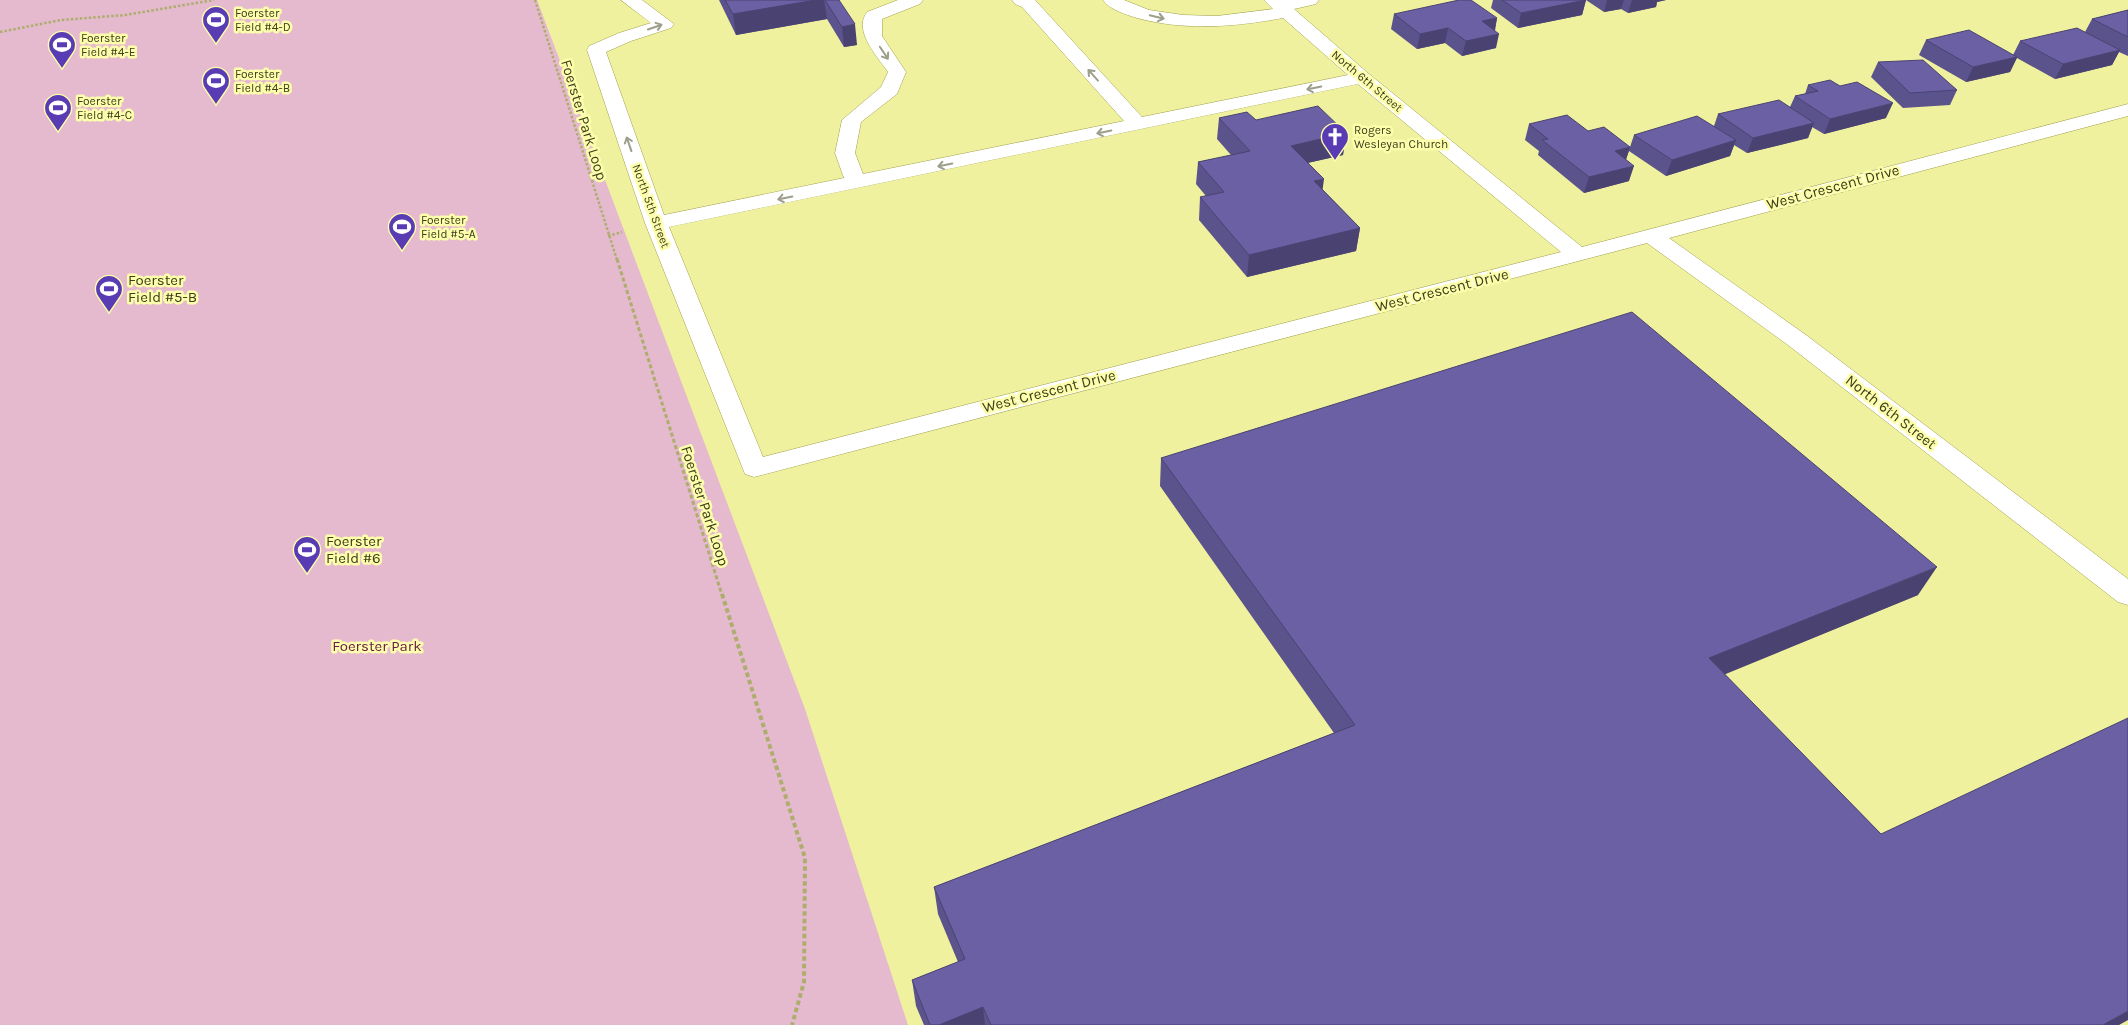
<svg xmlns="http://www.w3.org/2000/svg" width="2128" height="1025" viewBox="0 0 2128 1025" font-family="Karla,sans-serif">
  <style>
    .green { fill: #e5b9ce }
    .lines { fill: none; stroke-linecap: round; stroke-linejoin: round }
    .minor-casing { stroke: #a0a04f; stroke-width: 1 }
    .path-far2 { stroke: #adae6d; stroke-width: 2.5; stroke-dasharray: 2.5 2; stroke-linecap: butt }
    .path-far1 { stroke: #adae6d; stroke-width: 3; stroke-dasharray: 4 2.5; stroke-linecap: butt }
    .path { stroke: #adae6d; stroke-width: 4; stroke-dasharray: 4.5 3; stroke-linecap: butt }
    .minor { fill: #fff; fill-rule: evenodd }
    .wall { fill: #5b538c }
    .shaded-wall { fill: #4a4372 }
    .building { fill: #6a60a3; stroke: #4a4372 }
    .oneway { stroke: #9e9e8d }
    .labels { text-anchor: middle; stroke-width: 5; stroke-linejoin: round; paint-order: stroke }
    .far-poi-label { font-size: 12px; fill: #3d3d1b; stroke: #fdfeab; text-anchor: start }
    .far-street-label { font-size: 12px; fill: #3d3d1b; stroke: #fdfeab }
    .street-label { font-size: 15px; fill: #3d3d1b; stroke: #fdfeab }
    .poi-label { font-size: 15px; fill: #3d3d1b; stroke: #fdfeab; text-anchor: start }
    .park-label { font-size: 15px; fill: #671847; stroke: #fdfeab }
  </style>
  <rect width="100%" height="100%" fill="#f0f19e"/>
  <path class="green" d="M0 0H537L805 709 908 1025H0Z"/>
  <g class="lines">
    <defs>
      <path id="minor" d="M621 0H642L674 24 671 28 631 41 606 52 664 215 844 178 835 153 842 120 881 87 888 72C877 56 853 31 867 12L898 0H923L920 4 882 19V36L906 72 897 94 861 122 855 153 863 174 1124 121 1022 7 1015 4 1012 0H1035L1142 117 1348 75 1283 18C1233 27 1186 31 1137 18 1125 14 1110 10 1103 0H1124L1149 10 1183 15 1217 16 1273 9 1264 0H1319L1316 4 1294 9 1369 74 1582 247 2128 104V116L1669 238 1806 335 2128 579V605L2118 602 1788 345 1647 243 754 477 745 474 645 223 587 50 589 46 619 33 651 23ZM1358 84 1561 252 763 457 669 227Z"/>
    </defs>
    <use href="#minor" class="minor-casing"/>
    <path class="path-far2" d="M535 0 617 260
      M0 32 61 20 125 15 214 0
      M608 236 622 232"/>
    <path class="path-far1" d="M617 259 722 595"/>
    <path class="path" d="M722 594 805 858 804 982 792 1025"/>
    <use href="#minor" class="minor"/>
  </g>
  <path class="wall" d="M719 0H839L857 45 844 47 827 19 736 35Z
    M1493 0H1666L1657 2 1656 7 1628 13 1621 9 1604 12 1586 0 1582 15 1518 28 1491 8Z
    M2128 10V56L2119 52 2112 65 2055 79 2017 58 2010 72 1966 82 1919 55 1926 40 2013 55 2020 41 2085 32 2092 19Z
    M1394 14 1497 18 1495 31 1496 48 1462 56 1445 43 1417 49 1391 29Z
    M1878 62 1957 90 1950 105 1903 108 1871 77Z
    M1808 85 1886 118 1824 134 1812 127 1808 138 1747 153 1734 145 1730 156 1666 176 1629 151 1626 159 1629 181 1584 193 1538 155 1539 151 1525 140 1529 124 1588 131 1630 147 1634 135 1714 126 1718 114 1790 107 1795 96 1805 94Z
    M1219 118 1256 120 1346 133 1343 155 1308 163 1322 189 1360 228 1356 251 1247 277 1199 220 1200 197 1206 196 1196 184 1198 162 1231 155 1217 139Z
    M1161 458 1918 595 1724 674 1881 834 2119 1025H924L916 1006 912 980 958 962 938 914 934 887 1334 733 1160 486Z"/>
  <path class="shaded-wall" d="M816 0H824L827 19 736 35 733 14Z
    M1586 0 1582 15 1518 28 1521 13Z
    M1607 0H1624L1621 9 1604 12Z
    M1632 0H1666L1657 2 1656 7 1628 13Z
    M1497 18 1494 33 1482 21Z
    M855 24 857 45 844 47 842 27Z
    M1448 28 1445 43 1417 49 1420 34Z
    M1499 34 1496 48 1462 56 1466 41Z
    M2120 50 2112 65 2055 79 2063 64Z
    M2017 57 2010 72 1966 82 1973 67Z
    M1893 103 1886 118 1824 134 1830 119Z
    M1814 123 1808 138 1747 153 1753 138Z
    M1346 133 1343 155 1288 167 1291 146Z
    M1736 140 1730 156 1666 176 1672 160Z
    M1630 147 1625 163 1615 151Z
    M1634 166 1629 181 1584 193 1589 177Z
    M1324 179 1321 201 1314 181Z
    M1360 228 1356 251 1247 277 1249 255Z
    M1937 567 1918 595 1694 687 1709 658Z
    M983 1007 985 1025H939Z
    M2128 1011V1020L2119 1025H2103Z"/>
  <path class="building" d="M725 0H816L733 14Z
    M825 0H839L855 24 842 27Z
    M1459 0H1471L1497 18 1482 21 1499 34 1466 41 1448 28 1420 34 1394 14Z
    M1502 0H1586L1521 13Z
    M2128 10V37L2092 19Z
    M2077 28 2120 50 2063 64 2020 41Z
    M1969 30 2017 57 1973 67 1926 40Z
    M1923 60 1957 90 1910 93 1878 62Z
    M1830 80 1840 86 1857 82 1893 103 1830 119 1795 96 1818 91 1808 85Z
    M1779 100 1814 123 1753 138 1718 114Z
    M1318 106 1346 133 1291 146 1324 179 1314 181 1360 228 1249 255 1200 197 1224 192 1198 162 1250 151 1219 118 1247 112 1256 120Z
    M1567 115 1588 131 1604 127 1630 147 1615 151 1634 166 1589 177 1542 140 1548 139 1529 124Z
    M1697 116 1736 140 1672 160 1634 135Z
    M1632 312 1937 567 1709 658 1881 834 2128 718V1011L2103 1025H991L983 1007 939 1025H930L912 980 965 959 934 887 1355 725 1161 458Z"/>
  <defs><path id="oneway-shaft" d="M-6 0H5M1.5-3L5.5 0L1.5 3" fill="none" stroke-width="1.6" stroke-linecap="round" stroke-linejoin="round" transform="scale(1.25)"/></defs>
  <g class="oneway">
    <use href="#oneway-shaft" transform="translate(1157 17) rotate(13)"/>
    <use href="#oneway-shaft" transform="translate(655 27) rotate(-19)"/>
    <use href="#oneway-shaft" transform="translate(884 53) rotate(56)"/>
    <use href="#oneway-shaft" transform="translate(1093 75) rotate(-132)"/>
    <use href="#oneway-shaft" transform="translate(1314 88) rotate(168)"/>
    <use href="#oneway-shaft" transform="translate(1104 132) rotate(168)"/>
    <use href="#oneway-shaft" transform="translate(629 144) rotate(-109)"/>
    <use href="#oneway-shaft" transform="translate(945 165) rotate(168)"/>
    <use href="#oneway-shaft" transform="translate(785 198) rotate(169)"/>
  </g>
  <defs>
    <symbol id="stadium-pin" viewBox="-11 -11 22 30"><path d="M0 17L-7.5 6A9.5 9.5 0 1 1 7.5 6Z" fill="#593bb3" stroke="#fdfeab"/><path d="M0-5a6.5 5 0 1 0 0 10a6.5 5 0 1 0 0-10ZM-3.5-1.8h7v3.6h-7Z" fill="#fff"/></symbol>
    <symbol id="church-pin" viewBox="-11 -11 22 30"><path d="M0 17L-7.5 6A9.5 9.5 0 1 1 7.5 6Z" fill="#593bb3" stroke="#fdfeab"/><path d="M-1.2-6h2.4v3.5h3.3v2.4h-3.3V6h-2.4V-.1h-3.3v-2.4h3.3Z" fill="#fff"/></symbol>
  </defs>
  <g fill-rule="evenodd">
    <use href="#stadium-pin" x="200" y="4" width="32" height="43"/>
    <use href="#stadium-pin" x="46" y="29" width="32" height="43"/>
    <use href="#stadium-pin" x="200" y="65" width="32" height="43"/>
    <use href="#stadium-pin" x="42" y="92" width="32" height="43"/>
    <use href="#church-pin" x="1319" y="121" width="32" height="43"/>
    <use href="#stadium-pin" x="386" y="211" width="32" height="43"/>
    <use href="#stadium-pin" x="93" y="273" width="32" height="43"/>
    <use href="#stadium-pin" x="291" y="534" width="32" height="43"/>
  </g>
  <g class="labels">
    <g class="far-poi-label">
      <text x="235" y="17">Foerster<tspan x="235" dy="14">Field #4-D</tspan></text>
      <text x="81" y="42">Foerster<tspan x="81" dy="14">Field #4-E</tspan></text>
      <text x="235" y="78">Foerster<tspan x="235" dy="14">Field #4-B</tspan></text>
      <text x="77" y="105">Foerster<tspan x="77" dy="14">Field #4-C</tspan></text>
      <text x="1354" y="134">Rogers<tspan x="1354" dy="14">Wesleyan Church</tspan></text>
      <text x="421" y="224">Foerster<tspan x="421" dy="14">Field #5-A</tspan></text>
    </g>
    <g class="far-street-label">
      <text transform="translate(1367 81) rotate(40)" y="4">North 6th Street</text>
      <text transform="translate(651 206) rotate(70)" y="4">North 5th Street</text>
    </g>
    <g class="street-label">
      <text transform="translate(584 120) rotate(73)" y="5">Foerster Park Loop</text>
      <text transform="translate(1833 187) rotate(-15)" y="5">West Crescent Drive</text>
      <text transform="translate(1442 290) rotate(-14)" y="5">West Crescent Drive</text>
      <text transform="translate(1049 391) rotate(-14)" y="5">West Crescent Drive</text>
      <text transform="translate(1891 412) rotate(38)" y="5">North 6th Street</text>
      <text transform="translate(705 506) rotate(72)" y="5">Foerster Park Loop</text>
    </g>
    <g class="poi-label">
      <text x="128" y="285">Foerster<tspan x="128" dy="17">Field #5-B</tspan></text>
      <text x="326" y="546">Foerster<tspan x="326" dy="17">Field #6</tspan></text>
    </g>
    <g class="park-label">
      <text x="377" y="651">Foerster Park</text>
    </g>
  </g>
</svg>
